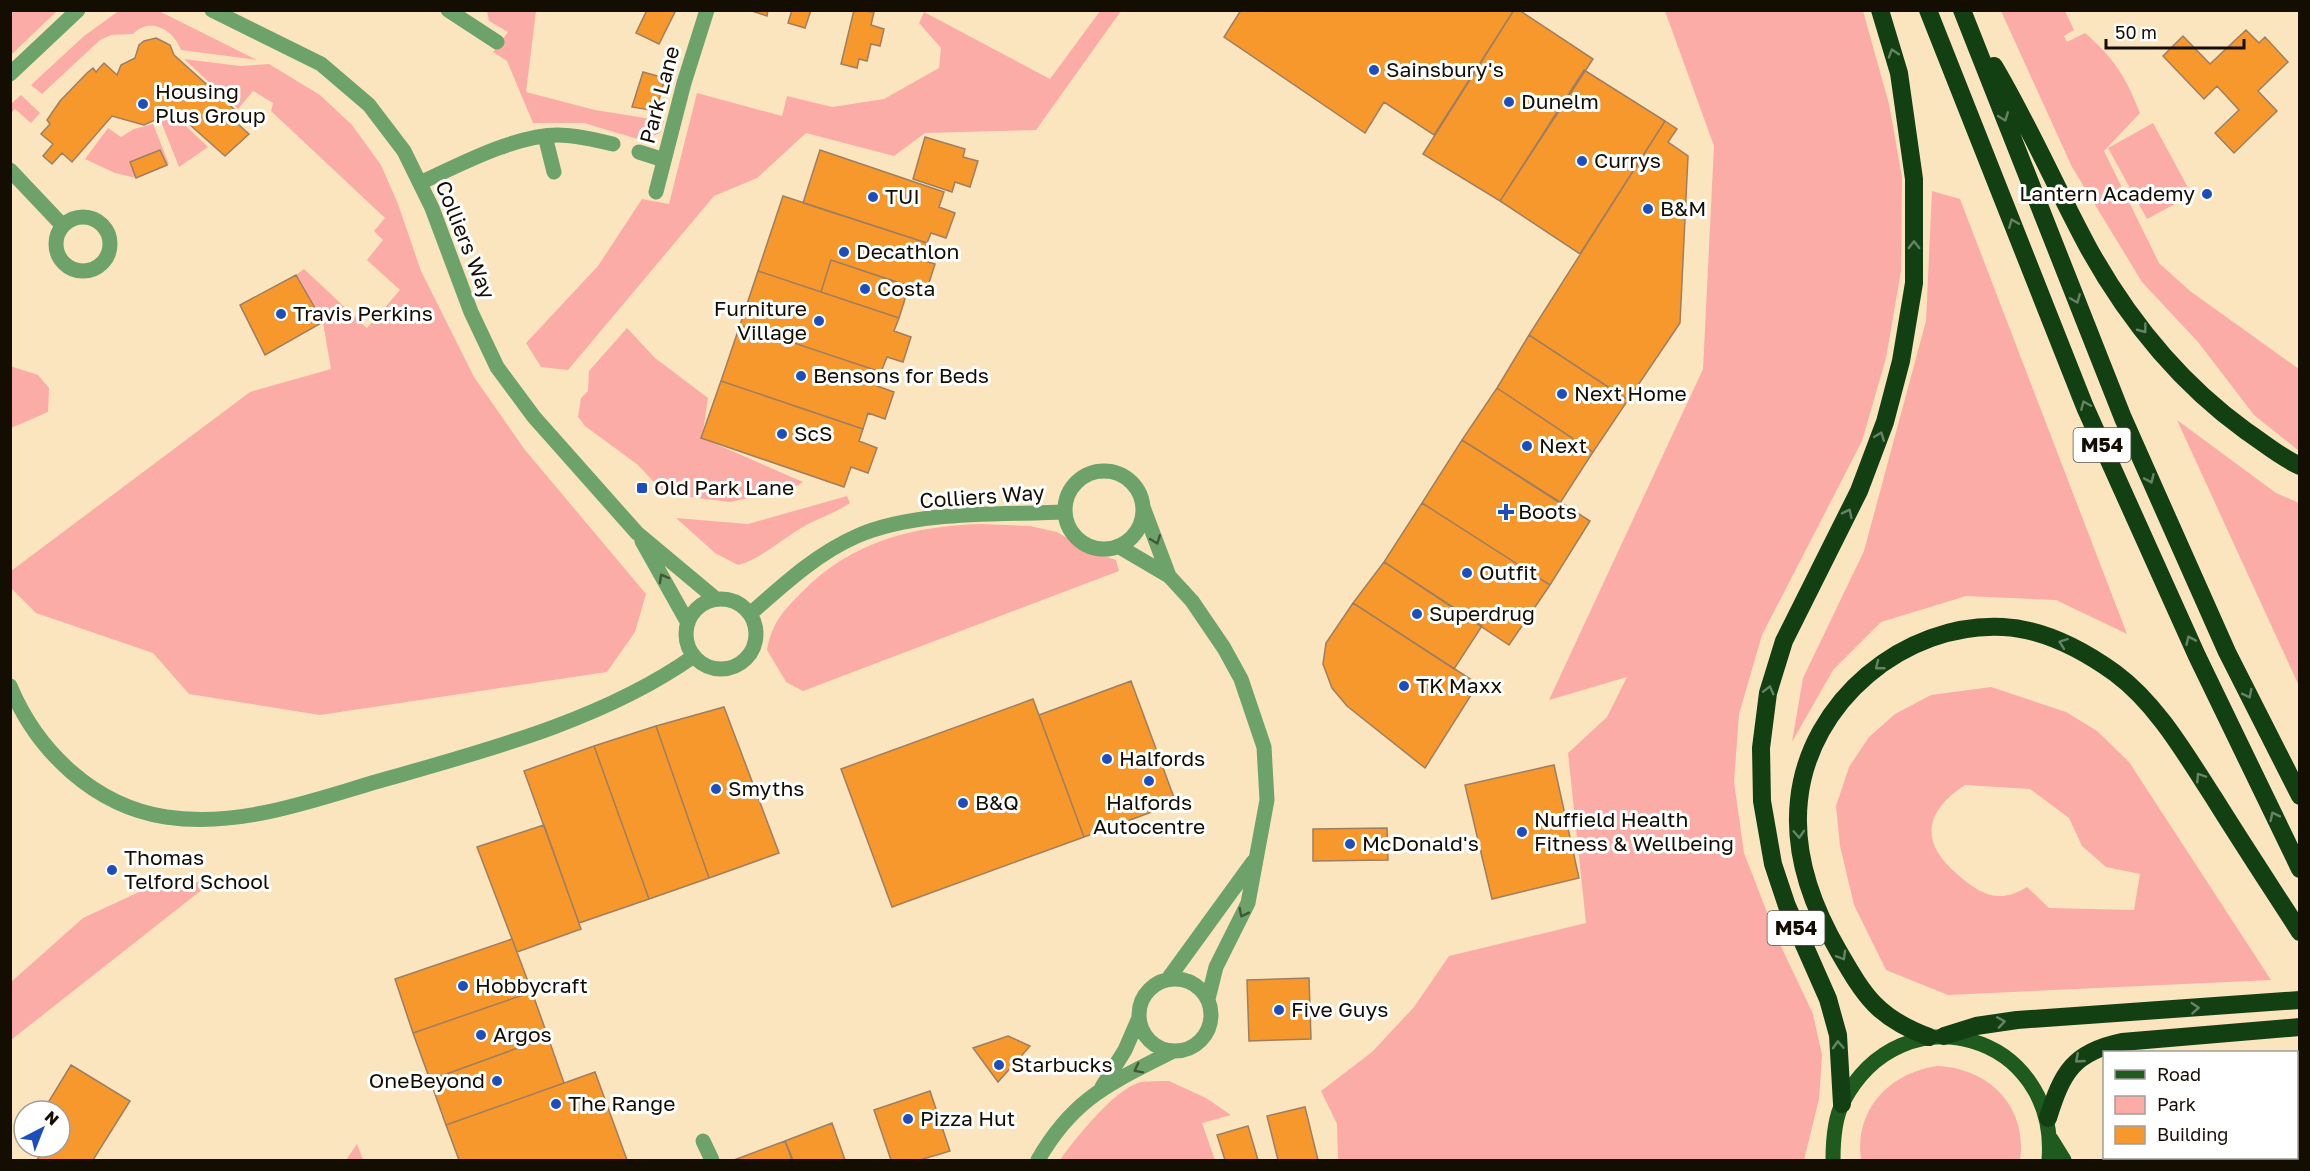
<svg xmlns="http://www.w3.org/2000/svg" width="2310" height="1171" viewBox="0 0 2310 1171" font-family="'Golos Text',sans-serif">
  <style>
    .green { fill: #fcaca7; fill-rule: evenodd }
    .building { fill: #f7982c; stroke: #9e7e62; stroke-width: 1.5 }
    .lines { fill: none; stroke-linecap: round; stroke-linejoin: round }
    .pedestrian { stroke: #6da26a; stroke-width: 15 }
    .minor { stroke: #6da26a; stroke-width: 15 }
    .tertiary { stroke: #6da26a; stroke-width: 15 }
    .primary { stroke: #1f5b1e; stroke-width: 15 }
    .motorway { stroke: #134012; stroke-width: 18 }
    .oneway { stroke: #668365 }
    .oneway2 { stroke: #405836 }
    .poi-dot { fill: #1d4ebb; stroke: #fff; stroke-width: 2 }
    .labels { text-anchor: middle; stroke-width: 6; stroke-linejoin: round; paint-order: stroke }
    .shield { fill: #fff; stroke: #5a564e; stroke-width: 1.5 }
    .shield-label { font-size: 20px; font-weight: bold; fill: #140d02 }
    .poi-label { font-size: 21px; fill: #140d02; stroke: #fff; text-anchor: start }
    .street-label { font-size: 21px; fill: #140d02; stroke: #fff }
  </style>
  <rect width="100%" height="100%" fill="#fbe5be"/>
  <path class="green" d="M11 10H57V11L11 55Z
    M120 10 159 11 257 60 181 50C174 30 150 16 133 34L111 35 100 40 42 94 31 85 84 36Z
    M487 11H536L526 92 595 110 664 121 660 133 641 140 584 123H533L507 61 493 52 508 32 489 21Z
    M1100 11H1121L1036 130 925 133 894 156 806 133 757 178 714 196 568 370 541 367 526 343 598 266 642 199 669 204 697 93 782 116 787 96 832 107 884 99 939 68 941 48 919 23 924 12 1050 79Z
    M1665 11H1863L1889 104 1902 177 1901 271 1886 358 1862 441 1762 635 1739 714 1734 782 1744 853 1777 938 1813 1014 1822 1055 1819 1099 1804 1160H1338L1337 1124 1321 1091 1372 1052 1414 1007 1449 956 1586 923 1568 753 1607 717 1627 677 1549 700 1703 369 1714 146Z
    M2001 11H2065L2074 30 2064 36 2067 42 2085 33C2114 58 2126 77 2140 113L2104 151 2159 263 2190 291 2299 369V451L2254 415 2198 342 2142 282 2072 167Z
    M184 59 240 66 269 64 320 95 352 125 381 165 398 204 421 271 474 377 525 450 646 594 635 632 607 672 320 715 189 694 153 653 36 613 11 588V571L250 392 331 369 323 322 296 275 304 269 367 328 400 290 367 260 383 240 374 231 385 218 271 111 273 103 253 91 238 109Z
    M21 95 40 113 31 123 15 109 11 113V104Z
    M170 111 208 147 179 167 160 119Z
    M2153 123 2192 195 2147 219 2108 148Z
    M153 124 169 164 167 165 160 150 130 162 136 178 115 173 85 159 108 128 121 137 134 129Z
    M1932 191 1960 199 2127 634 2056 600 1966 596 1881 622 1833 670 1792 742 1803 678 1864 551 1926 321Z
    M627 328 655 358 708 398 702 438 803 482 793 488 730 502 665 494 638 465 585 426 578 417 581 398 588 391 589 371Z
    M10 366 38 375 49 388 48 412 11 428Z
    M2177 420 2276 493 2299 503V686Z
    M847 496 850 503C837 512 822 517 808 524 784 537 763 558 738 565L715 553 676 518 748 524Z
    M981 524 1030 526 1057 532 1087 550 1116 560 1119 571 803 691 786 682 767 650C772 623 783 611 802 592 851 542 912 526 981 524Z
    M1991 687 2066 712 2097 731 2129 762 2271 980 1948 995 1886 970 1854 905 1840 846 1836 806 1849 767 1869 737 1895 714 1931 695ZM1965 785 2030 789 2069 818 2082 846 2106 867 2140 874 2134 910 2049 908 2027 887C1998 905 1980 894 1957 874 1919 842 1925 811 1965 785Z
    M213 881 11 1040V982L83 918 152 886Z
    M1937 1066C1989 1068 2028 1107 2020 1160H1861C1854 1110 1889 1073 1937 1066Z
    M1169 1081 1206 1098 1231 1115 1202 1123 1215 1160H1060C1075 1139 1115 1088 1141 1082 1150 1081 1160 1081 1169 1081Z
    M357 1144 363 1160H346Z"/>
  <path class="building" d="M647 10H676L659 44 636 33Z
    M749 10H768L767 16Z
    M792 10H811L805 28 788 23Z
    M854 10 874 12 871 25 884 29 880 46 871 44 867 61 859 59 857 68 841 64Z
    M1241 10H1514L1434 135 1384 102 1365 133 1224 37Z
    M1514 10H1519L1593 59 1500 201 1423 154Z
    M2246 30 2259 43 2265 37 2288 62 2258 91 2277 111 2234 153 2215 133 2239 110 2217 86 2204 99 2163 56 2183 36 2210 64Z
    M156 38 170 45 174 55 244 118 238 124 249 134 225 156 171 108 164 116 144 125 112 116 72 162 62 153 52 164 43 156 53 144 41 134 50 124 47 120 60 101 87 73 93 68 96 72 104 63 117 75 121 65 135 58 139 45 144 41Z
    M1584 70 1665 121 1580 254 1500 201Z
    M643 72 665 78 656 111 632 107Z
    M1665 121 1677 129 1668 142 1688 156 1680 323 1628 400 1529 335Z
    M925 137 965 149 963 157 978 161 970 187 955 182 952 192 913 179Z
    M160 150 167 165 136 178 130 162Z
    M820 150 944 192 939 207 955 213 946 238 931 233 927 243 803 203Z
    M783 196 927 243 921 260 935 264 926 292 831 260 821 292 758 271Z
    M831 260 909 286 899 318 821 292Z
    M758 271 899 318 894 331 911 337 903 362 887 357 881 372 740 325Z
    M296 275 323 322 265 355 240 305Z
    M740 325 881 372 877 386 894 392 885 419 868 413 863 429 721 381Z
    M1529 335 1628 400 1593 452 1497 388Z
    M721 381 863 429 859 441 877 448 868 473 851 467 844 487 701 438Z
    M1497 388 1593 452 1560 503 1462 440Z
    M1462 440 1590 521 1550 585 1422 503Z
    M1422 503 1550 585 1509 645 1384 562Z
    M1384 562 1482 626 1454 669 1353 603Z
    M1353 603 1478 684 1425 768 1347 706 1332 688 1323 664 1326 643Z
    M1131 681 1176 803 1084 837 1039 715Z
    M1033 699 1084 837 892 907 841 769Z
    M724 707 779 853 709 878 656 726Z
    M656 726 709 878 649 899 594 746Z
    M594 746 649 899 579 923 524 771Z
    M1554 765 1579 878 1492 899 1465 785Z
    M544 825 581 929 517 952 477 847Z
    M1387 828 1388 860 1313 861V829Z
    M512 939 532 992 413 1033 395 979Z
    M1309 978 1311 1039 1249 1041 1247 980Z
    M532 992 548 1037 430 1080 413 1033Z
    M1008 1036 1030 1046 998 1082 973 1048Z
    M548 1037 564 1083 446 1125 430 1080Z
    M71 1065 130 1101 93 1160H37L45 1147H60V1111H43Z
    M595 1072 627 1160H459L446 1125Z
    M930 1091 950 1151 920 1160H891L874 1110Z
    M1305 1107 1318 1160H1278L1267 1116Z
    M832 1123 845 1160H793L785 1141Z
    M1248 1126 1258 1160H1225L1217 1135Z
    M785 1141 792 1160H734Z
    M2137 1158H2220L2226 1160H2143Z"/>
  <g class="lines">
    <path class="pedestrian" d="M703 1141 712 1160"/>
    <path class="minor" d="M448 10 497 42
      M545 136 554 172
      M639 152 664 160
      M10 170 63 226
      M420 183C459 165 515 135 558 135 577 135 595 140 613 144
      M656 192 684 83 707 10
      M56 244a27 27 0 1 1 54 0a27 27 0 1 1-54 0Z"/>
    <path class="tertiary" d="M212 10 321 64 369 105 404 151 432 208 471 312 497 367 534 417 637 533 716 599
      M10 74 78 10
      M1065 510a39 39 0 1 1 78 0a39 39 0 1 1-78 0Z
      M1143 507 1169 576
      M642 541 688 623
      M1118 546 1169 576 1192 601 1224 648 1241 679 1264 747 1267 800 1248 903 1216 967 1208 999
      M686 634a35 35 0 1 1 70 0a35 35 0 1 1-70 0Z
      M750 614C783 585 816 554 857 536 917 510 1000 515 1065 512
      M10 686C37 751 94 806 166 817 239 828 310 801 379 781 484 751 604 720 694 656
      M1139 1015a36 36 0 1 1 72 0a36 36 0 1 1-72 0Z
      M1168 979 1253 862
      M1102 1087 1125 1050 1138 1020
      M1038 1160C1074 1097 1111 1083 1173 1051"/>
    <path class="primary" d="M2051 1139 2064 1160
      M1833 1160C1833 1142 1834 1119 1843 1102 1902 988 2059 1034 2049 1160"/>
    <path class="motorway" d="M1928 10 2085 407 2197 656 2300 869
      M1962 10 2123 418 2227 652 2300 796
      M1994 66C2029 125 2056 188 2089 249 2128 319 2181 384 2246 431 2264 443 2280 457 2300 466
      M1944 1036 1976 1026 2017 1020 2300 1000
      M1929 1037C1878 1018 1865 997 1839 952 1812 906 1793 854 1799 800 1809 702 1904 622 2003 627 2043 629 2083 650 2115 673 2157 704 2186 755 2214 798 2242 843 2271 887 2300 932
      M1842 1104 1838 1035 1828 999 1787 906 1773 864 1762 801 1761 748 1768 693 1784 641 1859 491 1885 422 1901 361 1914 283V179L1899 73 1880 10
      M2048 1118C2062 1073 2073 1052 2122 1042L2300 1027"/>
  </g>
  <defs><path id="oneway-chevron" d="M-2-3.5L2.5 0L-2 3.5" fill="none" stroke-width="1.6" stroke-linecap="round" stroke-linejoin="round" transform="scale(1.5)"/></defs>
  <g class="oneway">
    <use href="#oneway-chevron" transform="translate(1893 53) rotate(-107)"/>
    <use href="#oneway-chevron" transform="translate(2004 117) rotate(69)"/>
    <use href="#oneway-chevron" transform="translate(2013 223) rotate(-112)"/>
    <use href="#oneway-chevron" transform="translate(1914 245) rotate(-90)"/>
    <use href="#oneway-chevron" transform="translate(2076 299) rotate(68)"/>
    <use href="#oneway-chevron" transform="translate(2143 329) rotate(53)"/>
    <use href="#oneway-chevron" transform="translate(2085 405) rotate(-113)"/>
    <use href="#oneway-chevron" transform="translate(1880 436) rotate(-69)"/>
    <use href="#oneway-chevron" transform="translate(2150 479) rotate(66)"/>
    <use href="#oneway-chevron" transform="translate(1848 513) rotate(-64)"/>
    <use href="#oneway-chevron" transform="translate(2190 640) rotate(-114)"/>
    <use href="#oneway-chevron" transform="translate(2063 643) rotate(-160)"/>
    <use href="#oneway-chevron" transform="translate(1879 666) rotate(142)"/>
    <use href="#oneway-chevron" transform="translate(1769 690) rotate(-76)"/>
    <use href="#oneway-chevron" transform="translate(2248 694) rotate(63)"/>
    <use href="#oneway-chevron" transform="translate(2200 777) rotate(-123)"/>
    <use href="#oneway-chevron" transform="translate(2274 816) rotate(-116)"/>
    <use href="#oneway-chevron" transform="translate(1799 834) rotate(87)"/>
    <use href="#oneway-chevron" transform="translate(1842 956) rotate(60)"/>
    <use href="#oneway-chevron" transform="translate(2195 1008) rotate(-4)"/>
    <use href="#oneway-chevron" transform="translate(2001 1022) rotate(-9)"/>
    <use href="#oneway-chevron" transform="translate(1838 1045) rotate(-93)"/>
    <use href="#oneway-chevron" transform="translate(2079 1059) rotate(139)"/>
  </g>
  <g class="oneway2">
    <use href="#oneway-chevron" transform="translate(1156 540) rotate(69)"/>
    <use href="#oneway-chevron" transform="translate(663 578) rotate(-119)"/>
    <use href="#oneway-chevron" transform="translate(1243 913) rotate(117)"/>
    <use href="#oneway-chevron" transform="translate(1138 1069) rotate(153)"/>
  </g>
  <g class="poi-dot">
    <circle cx="1374" cy="70" r="6"/>
    <circle cx="1509" cy="102" r="6"/>
    <circle cx="143" cy="104" r="6"/>
    <circle cx="1582" cy="161" r="6"/>
    <circle cx="2207" cy="194" r="6"/>
    <circle cx="873" cy="197" r="6"/>
    <circle cx="1648" cy="209" r="6"/>
    <circle cx="844" cy="252" r="6"/>
    <circle cx="865" cy="289" r="6"/>
    <circle cx="281" cy="314" r="6"/>
    <circle cx="819" cy="321" r="6"/>
    <circle cx="801" cy="376" r="6"/>
    <circle cx="1562" cy="394" r="6"/>
    <circle cx="782" cy="434" r="6"/>
    <circle cx="1527" cy="446" r="6"/>
    <rect x="636" y="482" width="12" height="12" rx="3"/>
    <path d="M1503 503h6v6h6v6h-6v6h-6v-6h-6v-6h6z"/>
    <circle cx="1467" cy="573" r="6"/>
    <circle cx="1417" cy="614" r="6"/>
    <circle cx="1404" cy="686" r="6"/>
    <circle cx="1107" cy="759" r="6"/>
    <circle cx="1149" cy="781" r="6"/>
    <circle cx="716" cy="789" r="6"/>
    <circle cx="963" cy="803" r="6"/>
    <circle cx="1522" cy="832" r="6"/>
    <circle cx="1350" cy="844" r="6"/>
    <circle cx="112" cy="870" r="6"/>
    <circle cx="463" cy="986" r="6"/>
    <circle cx="1279" cy="1010" r="6"/>
    <circle cx="481" cy="1035" r="6"/>
    <circle cx="999" cy="1065" r="6"/>
    <circle cx="497" cy="1081" r="6"/>
    <circle cx="556" cy="1104" r="6"/>
    <circle cx="908" cy="1119" r="6"/>
  </g>
  <g class="labels">
    <g class="shield">
      <rect x="2073.5" y="428" width="57" height="34" rx="4.5"/>
      <rect x="1767.5" y="911" width="57" height="34" rx="4.5"/>
    </g>
    <g class="shield-label">
      <text x="2102" y="452">M54</text>
      <text x="1796" y="935">M54</text>
    </g>
    <g class="poi-label">
      <text x="1386" y="77">Sainsbury's</text>
      <text x="155" y="99">Housing<tspan x="155" dy="24">Plus Group</tspan></text>
      <text x="1521" y="109">Dunelm</text>
      <text x="1594" y="168">Currys</text>
      <text x="2195" y="201" text-anchor="end">Lantern Academy</text>
      <text x="885" y="204">TUI</text>
      <text x="1660" y="216">B&amp;M</text>
      <text x="856" y="259">Decathlon</text>
      <text x="877" y="296">Costa</text>
      <text x="807" y="316" text-anchor="end">Furniture<tspan x="807" dy="24">Village</tspan></text>
      <text x="293" y="321">Travis Perkins</text>
      <text x="813" y="383">Bensons for Beds</text>
      <text x="1574" y="401">Next Home</text>
      <text x="794" y="441">ScS</text>
      <text x="1539" y="453">Next</text>
      <text x="654" y="495">Old Park Lane</text>
      <text x="1518" y="519">Boots</text>
      <text x="1479" y="580">Outfit</text>
      <text x="1429" y="621">Superdrug</text>
      <text x="1416" y="693">TK Maxx</text>
      <text x="1119" y="766">Halfords</text>
      <text x="728" y="796">Smyths</text>
      <text x="975" y="810">B&amp;Q</text>
      <text x="1149" y="810" text-anchor="middle">Halfords<tspan x="1149" dy="24">Autocentre</tspan></text>
      <text x="1534" y="827">Nuffield Health<tspan x="1534" dy="24">Fitness &amp; Wellbeing</tspan></text>
      <text x="1362" y="851">McDonald's</text>
      <text x="124" y="865">Thomas<tspan x="124" dy="24">Telford School</tspan></text>
      <text x="475" y="993">Hobbycraft</text>
      <text x="1291" y="1017">Five Guys</text>
      <text x="493" y="1042">Argos</text>
      <text x="1011" y="1072">Starbucks</text>
      <text x="485" y="1088" text-anchor="end">OneBeyond</text>
      <text x="568" y="1111">The Range</text>
      <text x="920" y="1126">Pizza Hut</text>
    </g>
    <g class="street-label">
      <text transform="translate(660 95) rotate(-75)" y="7">Park Lane</text>
      <text transform="translate(465 240) rotate(68)" y="7">Colliers Way</text>
      <text transform="translate(982 497) rotate(-4)" y="7">Colliers Way</text>
    </g>
  </g>
  <rect width="2310" height="1171" fill="none" stroke="#140d02" stroke-width="24"/>
  <rect x="2103" y="1051" width="195" height="108" fill="#ffffff" stroke="#a19e9a" stroke-width="1.5"/>
  <rect x="2115" y="1070" width="30" height="9" fill="#1f5b1e" stroke="#a19e9a" stroke-width="1.5"/>
  <text x="2157" y="1081" font-size="18" fill="#140d02">Road</text>
  <rect x="2115" y="1096" width="30" height="18" fill="#fcaca7" stroke="#a19e9a" stroke-width="1.5"/>
  <text x="2157" y="1111" font-size="18" fill="#140d02">Park</text>
  <rect x="2115" y="1126" width="30" height="18" fill="#f7982c" stroke="#a19e9a" stroke-width="1.5"/>
  <text x="2157" y="1141" font-size="18" fill="#140d02">Building</text>
  <g transform="translate(42 1129) rotate(42)"><circle r="28" fill="#ffffff" stroke="#a19e9a" stroke-width="1.5"/>
  <path d="M0-4.5L10 22L0 15L-10 22Z" fill="#1d4ebb"/>
  <text y="-9" font-size="16" font-weight="bold" text-anchor="middle" fill="#140d02">N</text>
  </g>
  <path d="M2106 39v9h138v-9" fill="none" stroke="#140d02" stroke-width="3"/>
  <text x="2115" y="39" font-size="18" fill="#140d02" stroke="#ffffff" stroke-width="4.5" paint-order="stroke">50 m</text>
</svg>
